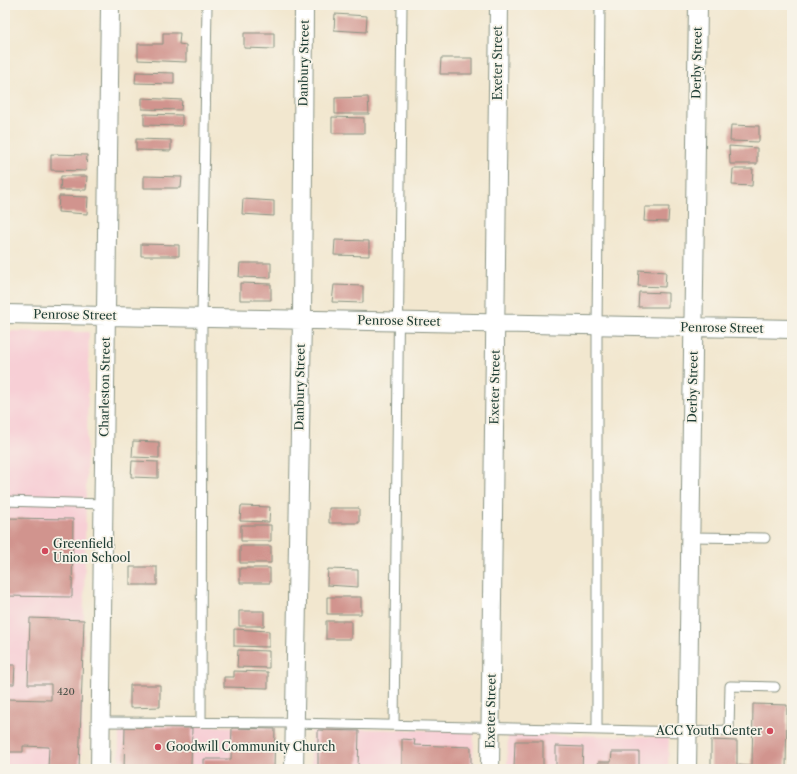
<svg xmlns="http://www.w3.org/2000/svg" width="797" height="774" viewBox="0 0 797 774" font-family="'Libre Caslon Text',serif">
  <style>
    .built { fill: #f7cfd5 }
    .building { fill: #d1948e }
    .lines { fill: none; stroke-linecap: round; stroke-linejoin: round }
    .service-casing { stroke: #889282; stroke-width: 11 }
    .minor-casing { stroke: #889282; stroke-width: 20 }
    .service { stroke: #fff; stroke-width: 9 }
    .minor { stroke: #fff; stroke-width: 18 }
    .poi-dot { fill: #d1495b; stroke: #f7f3e8; stroke-width: 1.5 }
    .labels { text-anchor: middle; stroke-width: 3.5; stroke-linejoin: round; paint-order: stroke }
    .number-label { font-size: 10px; fill: #4c534a }
    .street-label { font-size: 12px; fill: #1f3d34; stroke: #f7f3e8 }
    .poi-label { font-size: 12px; fill: #1f3d34; stroke: #f7f3e8; text-anchor: start }
  </style>
  <rect width="100%" height="100%" fill="#f7f3e8"/>
  <filter id="ink" filterUnits="userSpaceOnUse"><feTurbulence type="fractalNoise" baseFrequency=".025" numOctaves="2"/><feDisplacementMap in="SourceGraphic" scale="8" xChannelSelector="R" yChannelSelector="G"/><feConvolveMatrix kernelMatrix="1 2 1 2 8 2 1 2 1" color-interpolation-filters="sRGB"/></filter>
  <filter id="wash" filterUnits="userSpaceOnUse"><feTurbulence type="fractalNoise" baseFrequency=".012" numOctaves="4" result="noise"/><feDisplacementMap in="SourceGraphic" scale="16" xChannelSelector="R" yChannelSelector="G"/><feGaussianBlur stdDeviation="0.9" result="paint"/><feColorMatrix in="noise" values="0 0 0 0 0 0 0 0 0 0 0 0 0 0 0 0 0 1.4 0 .05"/><feComposite in="paint" operator="in"/></filter>
  <g filter="url(#wash)">
    <rect width="100%" height="100%" fill="#f2e7cf"/>
    <path class="built" d="M5 331 89 332 81 769H5Z
      M119 725 275 727V769H119Z
      M312 728 474 731 473 769H311Z
      M508 734 669 737 668 769H507Z"/>
    <g id="blocks">
      <path class="building" d="M335 14 367 16 366 32 334 30Z
        M163 33H180L179 44 186 45V62L138 60V44H163Z
        M244 33H274V49L244 48Z
        M441 58H472V74H440Z
        M136 72 174 73V84L135 83Z
        M368 97 369 114H335V98Z
        M142 98 182 100 181 110 142 109Z
        M144 114 182 115V126L144 125Z
        M332 117 364 118V133H332Z
        M731 125 759 126V142L730 141Z
        M136 139 171 140V151L136 150Z
        M729 146 757 148V164H730Z
        M51 154 87 155 86 171 51 170Z
        M733 169H753L752 186 732 185Z
        M61 176H87L86 190H60Z
        M144 176 182 177 181 188H144Z
        M59 196 88 197 87 214 58 212Z
        M243 199 274 201V216L242 214Z
        M645 207H669L668 222 644 221Z
        M335 240 369 241V256L334 255Z
        M141 244 179 245V256H141Z
        M240 263H271V278L239 277Z
        M639 270 666 272 665 287 638 286Z
        M240 283 271 284V300H240Z
        M334 285 363 286V303L332 302Z
        M639 292 668 293V307H638Z
        M133 441 159 442V458L132 457Z
        M132 461 158 462V478L131 477Z
        M241 506 270 507 269 522 240 521Z
        M329 508H359V523H329Z
        M5 518 73 519 72 597 5 596Z
        M241 525H271V541H241Z
        M240 546H271V563H240Z
        M130 567H157V585H130Z
        M240 568H270V583H240Z
        M328 569 358 570V587L327 585Z
        M327 597H361V614H327Z
        M239 611H264V626H239Z
        M30 618 84 620 79 769H48L49 747 23 746V752H5V699L51 700V684H28Z
        M326 621H351V639H326Z
        M234 629 269 631V647L234 646Z
        M238 650 269 651V668L237 667Z
        M5 665H15L14 684H5Z
        M234 671 268 672V688L224 687V677H234Z
        M130 685H160V707L130 708Z
        M753 704 787 705 786 769H711V740L737 741V765L752 766Z
        M125 727 192 728 191 767H204V759H231L232 728 275 729 274 769H124Z
        M318 730 359 731 358 769H318Z
        M402 739 415 740 414 745 471 747V769H402Z
        M515 741H543V769H514Z
        M556 746 583 747 582 769H556Z
        M612 752H639V769H598V762H611Z"/>
    </g>
  </g>
  <g filter="url(#ink)">
    <use href="#blocks" fill-opacity="0" stroke="#889282" stroke-width="1"/>
    <g class="lines">
      <defs>
        <path id="service" d="M5 501 103 504
          M691 537 765 538
          M101 722 294 723 688 732 729 730 730 686 775 687
          M201 722 202 317 207 5
          M394 725 402 5
          M597 729V326L600 5"/>
        <path id="minor" d="M5 314 792 329
          M100 769 110 5
          M294 769 302 319 304 5
          M490 769 499 5
          M687 769 698 5"/>
      </defs>
      <use href="#service" class="service-casing"/>
      <use href="#minor" class="minor-casing"/>
      <use href="#service" class="service"/>
      <use href="#minor" class="minor"/>
    </g>
  </g>
  <g class="poi-dot">
    <circle cx="45" cy="551" r="4"/>
    <circle cx="770" cy="731" r="4"/>
    <circle cx="158" cy="747" r="4"/>
  </g>
  <g class="labels">
    <g class="number-label">
      <text x="66" y="695">420</text>
    </g>
    <g class="street-label">
      <text transform="translate(304 63) rotate(-89)" y="4">Danbury Street</text>
      <text transform="translate(498 63) rotate(-90)" y="4">Exeter Street</text>
      <text transform="translate(697 63) rotate(-89)" y="4">Derby Street</text>
      <text transform="translate(75 315) rotate(1)" y="4">Penrose Street</text>
      <text transform="translate(399 321) rotate(1)" y="4">Penrose Street</text>
      <text transform="translate(722 328) rotate(1)" y="4">Penrose Street</text>
      <text transform="translate(105 387) rotate(-89)" y="4">Charleston Street</text>
      <text transform="translate(300 387) rotate(-89)" y="4">Danbury Street</text>
      <text transform="translate(495 387) rotate(-89)" y="4">Exeter Street</text>
      <text transform="translate(693 387) rotate(-89)" y="4">Derby Street</text>
      <text transform="translate(491 711) rotate(-89)" y="4">Exeter Street</text>
    </g>
    <g class="poi-label">
      <text x="53" y="548">Greenfield<tspan x="53" dy="14">Union School</tspan></text>
      <text x="762" y="735" text-anchor="end">ACC Youth Center</text>
      <text x="166" y="751">Goodwill Community Church</text>
    </g>
  </g>
  <rect width="797" height="774" fill="none" stroke="#f7f3e8" stroke-width="20"/>
</svg>
